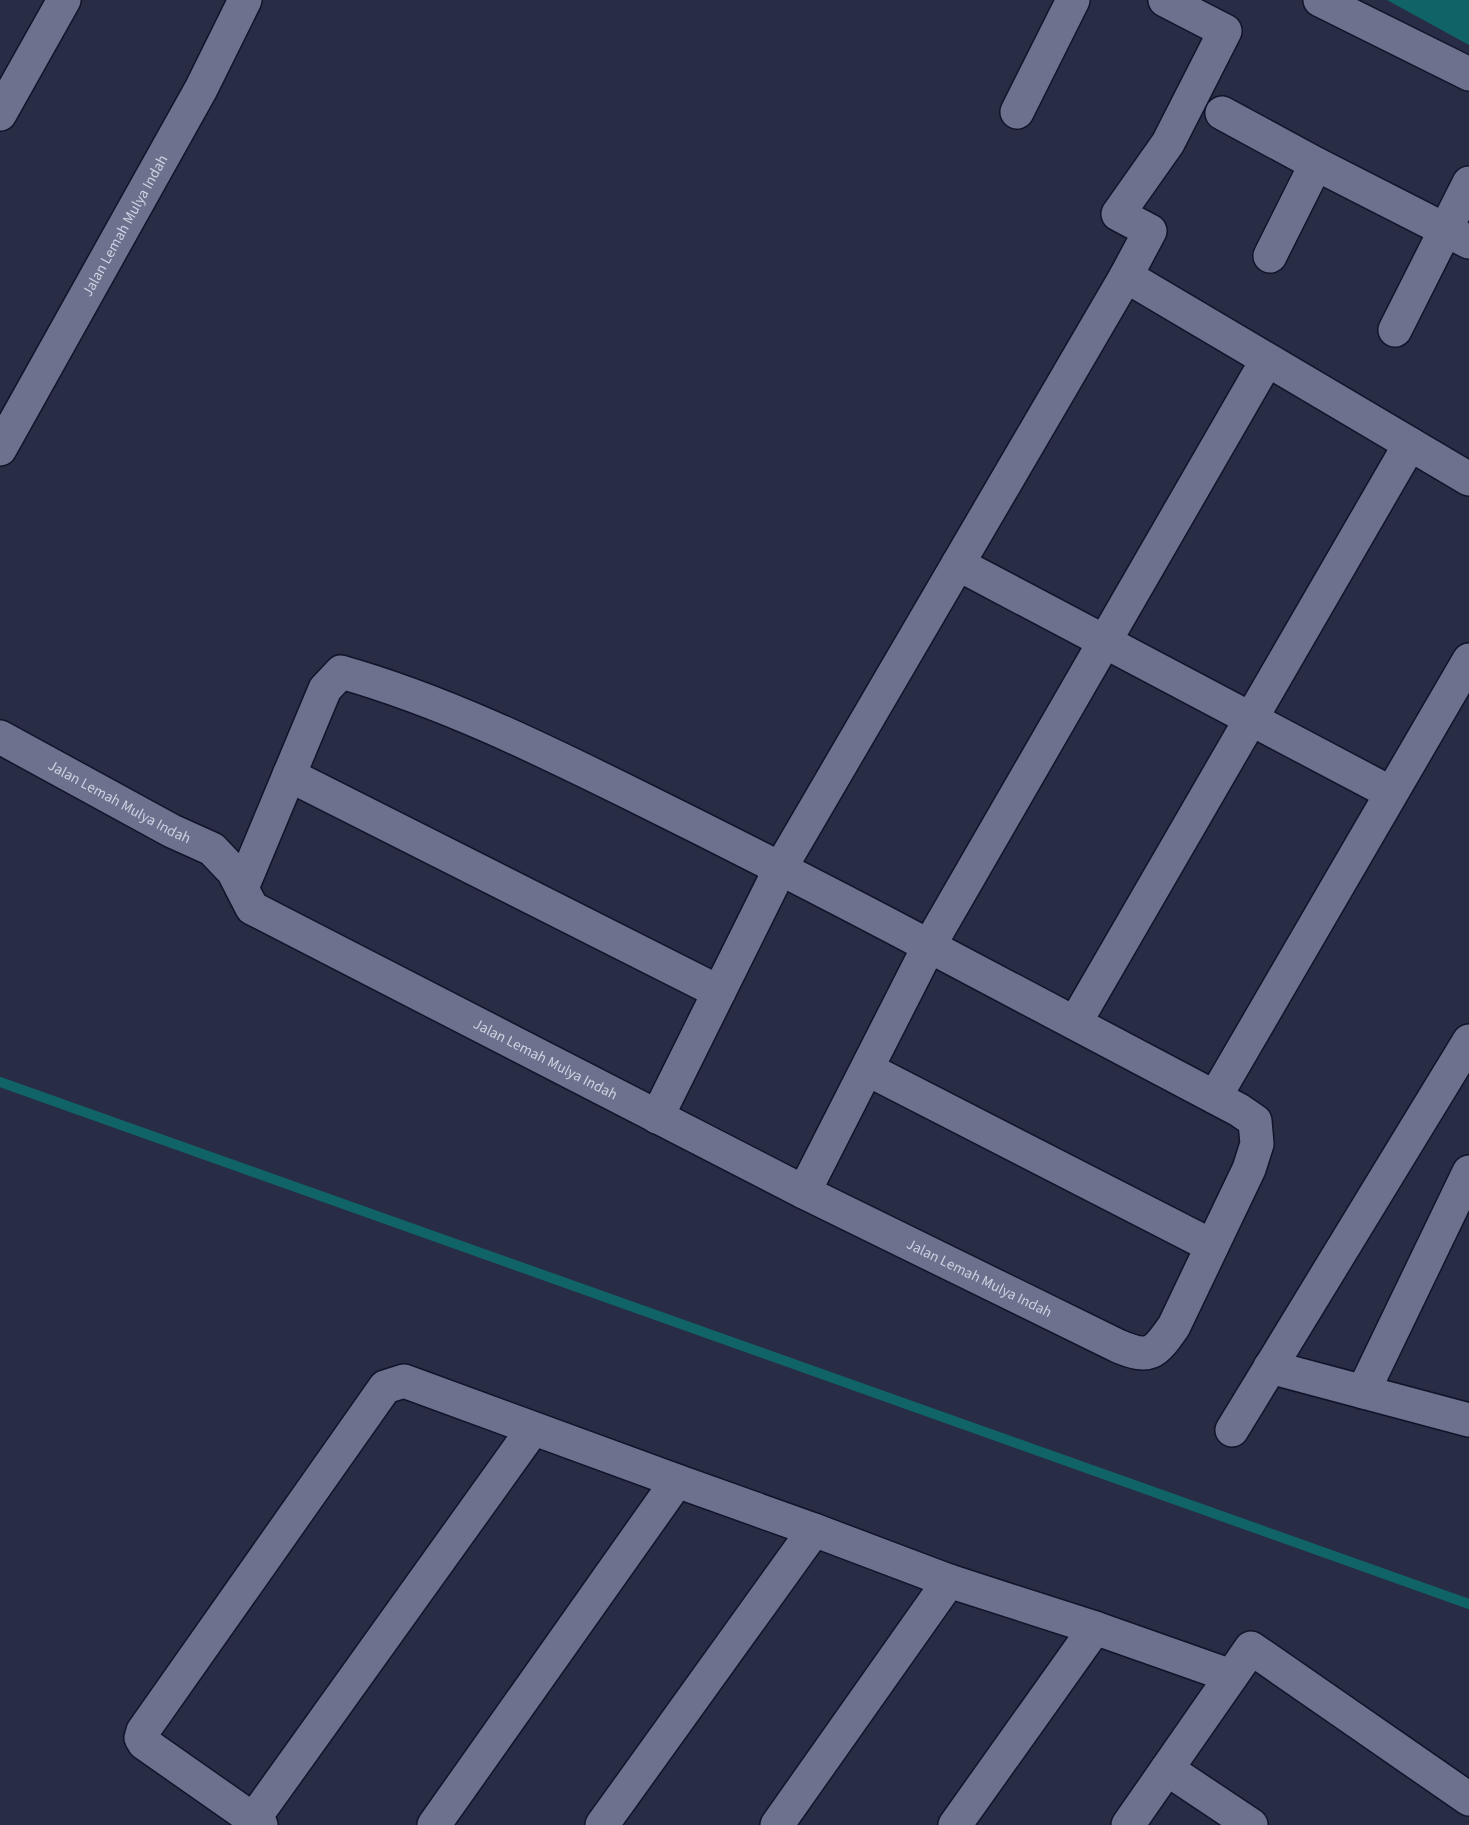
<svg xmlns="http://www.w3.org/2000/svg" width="1469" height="1825" viewBox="0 0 1469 1825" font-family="'Source Sans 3',sans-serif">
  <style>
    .water { fill: #106367 }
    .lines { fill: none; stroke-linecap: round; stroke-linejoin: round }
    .stream { stroke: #106367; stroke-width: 10 }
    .street-casing { stroke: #11142a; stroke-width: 36 }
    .street { stroke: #6c718d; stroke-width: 33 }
    .labels { text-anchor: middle; stroke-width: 6; stroke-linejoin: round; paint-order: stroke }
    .street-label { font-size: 15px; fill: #ced1e1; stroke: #282d45 }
  </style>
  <rect width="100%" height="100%" fill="#282d45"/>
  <path class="water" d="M1387 0H1469V45Z"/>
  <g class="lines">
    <path class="stream" d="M0 1082 1469 1604"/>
    <defs>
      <g id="street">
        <path d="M1320 0 1469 74"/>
        <path d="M1017 112 1073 0"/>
        <path d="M1222 113 1316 164 1469 242"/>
        <path d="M0 114 64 0"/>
        <path d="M1270 256 1316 164"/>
        <path d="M1126 276 1150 231 1118 214 1168 143 1225 31 1165 0"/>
        <path d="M1395 330 1469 183"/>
        <path id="s1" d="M0 449 201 89 245 0"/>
        <path d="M958 564 1391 793"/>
        <path id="s2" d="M0 737 172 831 212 849 233 871 252 908 804 1192 1118 1346C1151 1360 1155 1353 1174 1326L1249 1169 1257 1144 1255 1121 1239 1110 929 946 1267 360"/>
        <path d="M289 775 719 992"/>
        <path d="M242 888 325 689 341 672C443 701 539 748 634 795 733 844 831 894 929 946L804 1192"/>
        <path d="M1075 1023 1410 444"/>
        <path d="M867 1069 1212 1246"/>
        <path d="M1215 1097 1469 660"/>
        <path d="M657 1117 781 867 1126 276 1469 479"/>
        <path d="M1270 1367 1469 1420"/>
        <path d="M1363 1392 1469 1172"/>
        <path d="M1232 1430 1469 1041"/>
        <path d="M1167 1769 1251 1825"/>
        <path d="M253 1820 533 1429"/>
        <path d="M261 1825 144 1743 141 1738 143 1731 385 1387 404 1381 677 1481"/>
        <path d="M434 1825 677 1481 814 1530"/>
        <path d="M602 1825 814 1530 949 1581"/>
        <path d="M777 1825 949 1581 1095 1628"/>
        <path d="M955 1825 1095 1628 1231 1676"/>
        <path d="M1128 1825 1251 1648 1469 1799"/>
      </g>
    </defs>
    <use href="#street" class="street-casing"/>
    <use href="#street" class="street"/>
  </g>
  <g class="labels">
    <g class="street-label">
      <text dy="5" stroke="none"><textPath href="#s1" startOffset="256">Jalan Lemah Mulya Indah</textPath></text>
      <text dy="5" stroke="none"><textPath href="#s2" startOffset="136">Jalan Lemah Mulya Indah</textPath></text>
      <text dy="5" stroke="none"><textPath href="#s2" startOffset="642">Jalan Lemah Mulya Indah</textPath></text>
      <text dy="5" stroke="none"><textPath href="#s2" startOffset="1128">Jalan Lemah Mulya Indah</textPath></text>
    </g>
  </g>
</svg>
